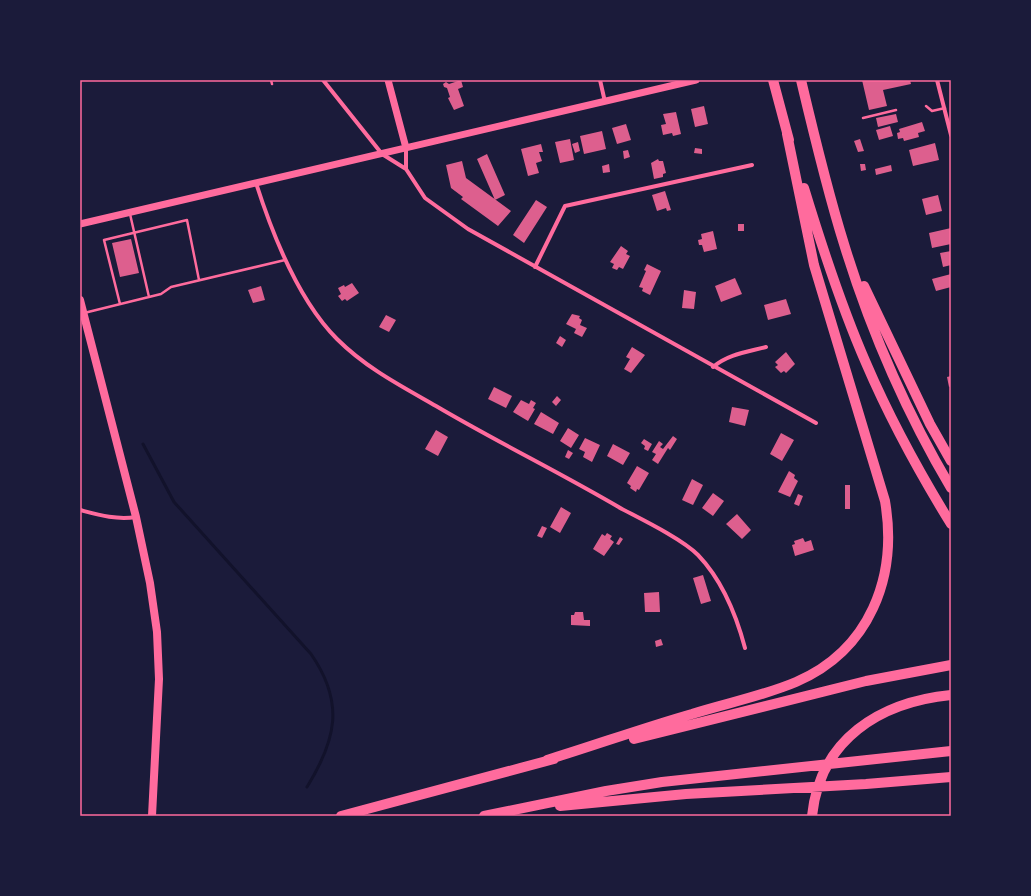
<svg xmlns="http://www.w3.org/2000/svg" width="1031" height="896" viewBox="0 0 1031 896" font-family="Arial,sans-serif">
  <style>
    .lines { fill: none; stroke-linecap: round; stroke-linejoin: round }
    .stream { stroke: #12122b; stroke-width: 3 }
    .building { fill: #dd5f8e }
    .service { stroke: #ff6b9d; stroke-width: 2.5 }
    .minor { stroke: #ff6b9d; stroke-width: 4 }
    .tertiary { stroke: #ff6b9d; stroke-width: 7 }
    .secondary { stroke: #ff6b9d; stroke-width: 8 }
    .motorway { stroke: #ff6b9d; stroke-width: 10 }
    .neatline { fill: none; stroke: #ff6b9d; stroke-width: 1.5 }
  </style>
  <rect width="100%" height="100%" fill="#1b1b3a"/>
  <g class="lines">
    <path class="stream" d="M143 444 174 502 311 654C345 703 336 740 307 787"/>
  </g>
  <path class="building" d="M461 80 463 87 458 89 464 106 454 110 448 98 450 97 447 88 444 87 443 84 446 82 449 84Z
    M862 80H910L911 84 883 90 887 106 869 110Z
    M704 106 708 124 695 127 691 109Z
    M676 112 681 134 673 136 672 133 663 135 661 125 666 124 663 114Z
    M896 114 898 122 878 127 876 118Z
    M922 122 925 131 918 133 919 137 904 141 903 138 898 139 897 133 900 132 899 129Z
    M626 124 631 140 617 144 612 128Z
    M890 126 893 136 879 140 876 130Z
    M602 131 606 149 584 154 580 136Z
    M570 139 574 160 560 163 555 142Z
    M860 139 864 151 858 152 854 141Z
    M578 142 580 151 575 153 572 144Z
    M935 143 939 160 913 166 909 150Z
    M541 144 543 152H539L542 161 536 163 539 173 528 176 521 149Z
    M695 148 702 149V154L694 153Z
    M628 150 630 157 624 159 623 151Z
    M487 154 505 195 495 200 477 159Z
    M658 159 659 161H663L666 173 663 174V177L654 179 651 163Z
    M462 161 466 178 511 211 498 226 461 199 463 197 451 188 446 165Z
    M609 164 610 172 603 173 602 166Z
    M860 164H865L866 170 861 171Z
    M891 165 892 171 876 175 875 169Z
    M665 191 671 210 667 211 666 208 657 211 652 195Z
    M938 195 942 211 926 215 922 199Z
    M536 200 547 207 524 243 513 235Z
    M738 224H744V231H738Z
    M951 228V244L932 248 929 233Z
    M713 231 717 249 704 252 702 245H699L698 240 702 239 701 234Z
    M131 239 139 273 120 277 112 243Z
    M621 246 628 251 626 254 630 256 623 269 619 267 617 270 612 268 614 264 610 262Z
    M951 251V265L943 267 940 253Z
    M647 264 661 271 650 295 642 291 643 288 639 287 646 271 644 270Z
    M951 274V287L936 291 932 279Z
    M735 278 742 294 721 302 715 286Z
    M352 283 359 293 347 301 345 299 342 301 338 296 341 294 338 288 344 285 345 287Z
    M261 286 265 300 253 303 248 290Z
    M684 290 696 292 694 309 682 308Z
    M786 299 791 314 768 320 764 305Z
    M572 314 580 316 579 318 582 320 580 325 587 328 582 337 574 333 576 329 566 324Z
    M386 315 396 320 389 332 379 327Z
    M560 336 566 340 562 347 556 343Z
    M632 347 645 355 631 373 624 369 630 359 626 357Z
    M786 352 795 364 786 373 784 371 781 373 775 367 778 365 775 362Z
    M951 376V386L949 387 947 377Z
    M494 387 512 396 506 408 488 399Z
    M557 396 561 400 556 406 552 402Z
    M521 400 529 404 531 400 536 403 533 408 535 409 528 421 513 412Z
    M732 407 749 410 745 426 729 422Z
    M541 412 559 423 553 434 534 424Z
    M568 428 579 435 571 448 560 441Z
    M436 430 448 437 438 456 425 449Z
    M781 433 794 440 782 461 770 454Z
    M673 436 677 439 670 450 668 448 658 464 652 460 656 454 652 452 659 441 663 444 660 447 663 449Z
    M585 438 600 445 592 462 583 457 585 452 579 449Z
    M644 439 652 444 648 451 644 449 645 446 641 443Z
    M613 444 630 453 623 465 607 456Z
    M568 450 573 453 569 459 565 457Z
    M637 466 649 473 639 490 637 489 636 492 630 488 631 486 627 483Z
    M789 471 795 475 794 478 798 481 790 497 778 492Z
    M692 479 703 485 693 505 682 500Z
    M845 485H850V509H845Z
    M713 493 724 501 713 516 702 508Z
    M798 494 803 496 799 506 794 504Z
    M561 507 571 513 560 533 550 527Z
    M737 514 751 530 742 539 726 524Z
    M542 526 547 528 542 538 537 536Z
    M607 533 612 536 610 539 614 542 604 556 593 549 602 534 605 536Z
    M620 537 623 539 619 545 616 544Z
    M803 538 805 542 811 540 814 550 795 556 792 545 795 544 794 541Z
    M703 575 711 601 701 604 693 578Z
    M659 592 660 612H645L644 593Z
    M575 612H583L584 620H590V626L571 625V615H574Z
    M661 639 663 645 656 647 655 641Z"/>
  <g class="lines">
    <path class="service" d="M271 80 272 84
      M926 106 932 111 945 108
      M863 118 896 110
      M130 214 149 297
      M120 304 104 240 187 220 199 280
      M84 313 161 294 171 287 285 260"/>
    <path class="minor" d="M323 80 382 154 406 169 425 198 468 229 816 423
      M600 80 605 102
      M937 80 951 135
      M406 148V169
      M256 183C272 233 299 301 337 339 366 368 401 386 436 406 497 442 561 473 622 509 643 520 682 539 698 555 722 580 736 614 745 648
      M535 267 565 206 752 165
      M713 367C728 354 747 352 766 347
      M80 510C99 515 116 520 136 517"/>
    <path class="tertiary" d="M388 80 406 148
      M80 224 696 80"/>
    <path class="secondary" d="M80 300 136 517 150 583 157 632 159 679 152 816"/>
    <path class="motorway" d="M773 80 789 140
      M801 80C814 135 827 190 844 244 870 329 906 412 951 488
      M804 188C822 247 841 306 866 363 890 419 919 472 951 524
      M864 286 930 424 951 461
      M634 739 866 681 951 665
      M547 760C596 745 643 728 692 714 727 703 763 696 796 682 870 650 898 577 885 501L814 265 787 134
      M560 806 686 794 866 784 951 777
      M341 816 554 759
      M484 816 606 791 662 782 951 751
      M812 816C820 739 880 702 951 695"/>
  </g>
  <rect width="1031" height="896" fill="none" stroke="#1b1b3a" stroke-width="162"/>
  <rect x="81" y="81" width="869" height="734" class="neatline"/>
</svg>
